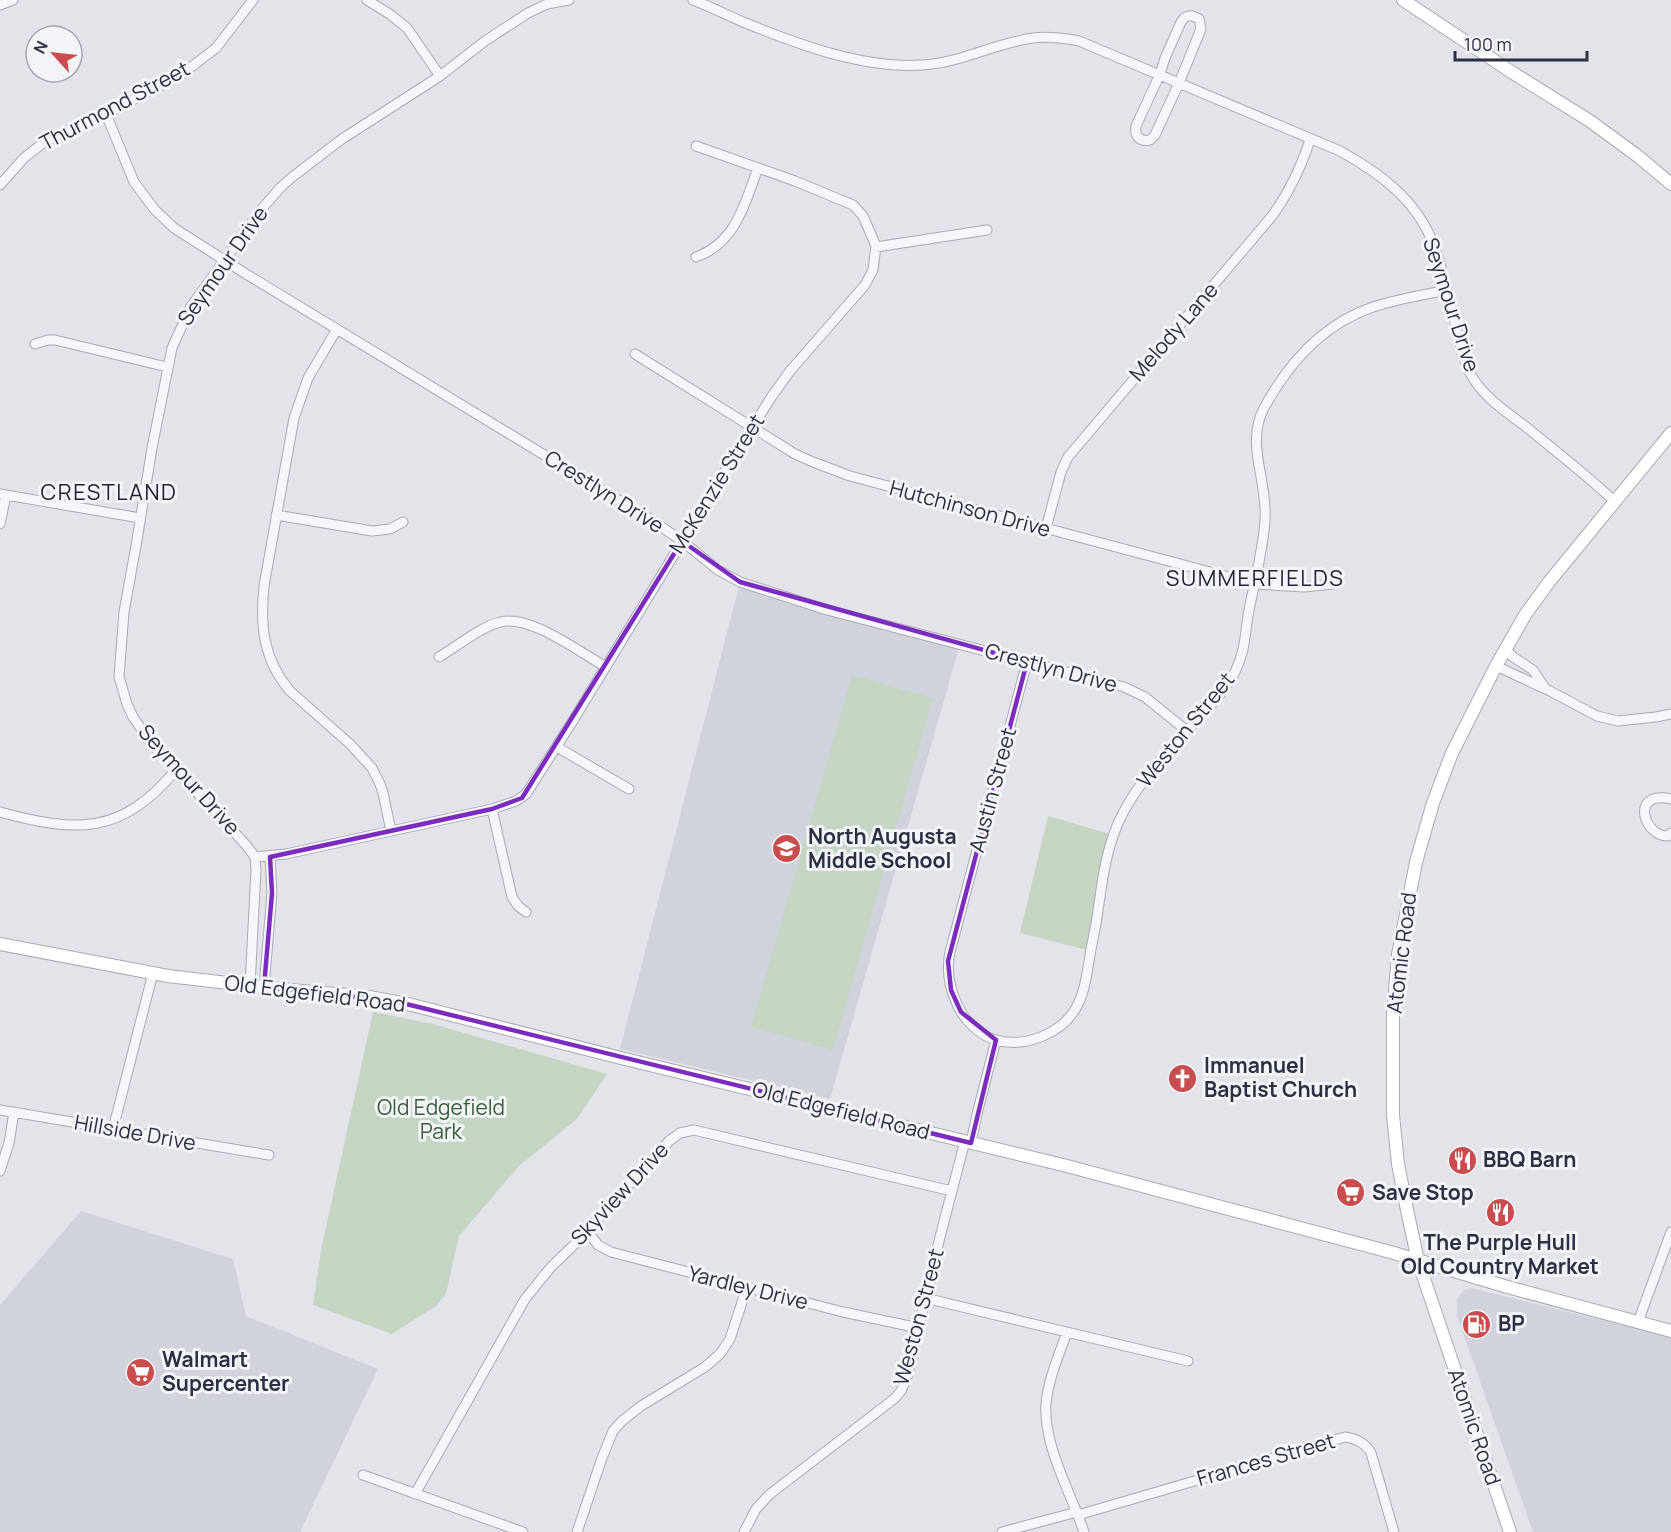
<svg xmlns="http://www.w3.org/2000/svg" width="1671" height="1532" viewBox="0 0 1671 1532" font-family="Manrope,sans-serif">
  <style>
    .built { fill: #d1d3dc }
    .green { fill: #c6d4c4 }
    .lines { fill: none; stroke-linecap: round; stroke-linejoin: round }
    .street-casing { stroke: #a8aab4; stroke-width: 11 }
    .secondary-casing { stroke: #a8aab4; stroke-width: 14 }
    .street { stroke: #f5f6f9; stroke-width: 9 }
    .secondary { stroke: #fff; stroke-width: 12 }
    .marked { fill: none; stroke: #7b2cbf; stroke-width: 4.5; stroke-linejoin: round }
    .labels { text-anchor: middle; stroke-width: 6; stroke-linejoin: round; paint-order: stroke }
    .street-label { font-size: 21px; fill: #2b3042; stroke: #f2f4f8 }
    .poi-label { font-size: 21px; font-weight: bold; fill: #2b3042; stroke: #f2f4f8; text-anchor: start }
    .park-label { font-size: 21px; fill: #3a5d39; stroke: #f2f4f8 }
    .neighbourhood-label { font-size: 22px; letter-spacing: 1.5px; fill: #1d2133; stroke: #f2f4f8 }
  </style>
  <rect width="100%" height="100%" fill="#e3e4ea"/>
  <path class="built" d="M740 582 959 648 830 1099 620 1049Z
    M81 1211 233 1259 246 1316 378 1369 300 1532H0V1305Z
    M1471 1288 1671 1337V1532H1533L1457 1316V1298L1464 1290Z"/>
  <path class="green" d="M852 675 933 698 833 1050 751 1027Z
    M1048 816 1110 834 1091 951 1020 933Z
    M373 1012 433 1024 607 1074 577 1119 519 1166 459 1236 446 1294 436 1306 392 1334 313 1305 321 1250Z"/>
  <g class="lines">
    <defs>
      <path id="street" d="M367 0 391 15 407 28 440 76
        M569 0 547 4 528 13 485 41 440 76 342 139 291 178 280 188 260 211 190 308 172 348 152 448 137 540 124 612 119 677 127 704 133 717 151 743 247 846 255 857 286 854 492 809 516 801 526 794 574 719 731 461 772 396 790 371 865 285 873 270 876 246 863 216 853 205 795 181 696 146
        M693 0C712 7 730 17 748 24 800 45 865 69 922 65 961 63 995 43 1033 38 1049 36 1063 38 1079 41L1340 151C1380 173 1418 201 1434 246 1442 267 1447 289 1452 311 1458 331 1460 354 1470 373 1482 396 1505 411 1525 426 1555 451 1587 475 1615 502
        M0 5 13 0
        M1189 16H1193L1199 19 1201 29 1179 83 1155 135 1150 140C1140 142 1134 136 1136 126L1160 74 1165 58 1181 22 1185 17Z
        M106 114 134 182 155 210 174 228 246 274 653 521 682 541 718 570 740 582 827 610 1124 687 1145 697 1187 731
        M0 185 24 158 43 143 72 128 106 114 182 74 216 48 253 0
        M876 247 987 230
        M696 257C736 243 745 203 758 168
        M337 329 308 378 294 418 264 586C260 626 263 659 290 691L350 744 372 768 380 784 383 793 391 831
        M35 344 48 340H55L167 367
        M635 354 795 454 813 462 850 476 1255 584 1304 587 1333 584
        M0 494 140 518
        M276 515 372 531 390 529 403 522
        M0 524 6 495
        M1046 528 1061 472 1068 457 1272 216C1289 193 1301 167 1310 140
        M1506 650 1513 657 1533 670 1545 688
        M439 657C456 647 482 626 500 622 530 614 579 652 606 667
        M1027 662 950 952C946 971 949 987 957 1004 963 1019 980 1036 996 1040 1025 1048 1061 1034 1076 1008 1085 992 1087 973 1090 955 1092 943 1095 930 1097 918 1102 882 1106 845 1123 813 1141 778 1171 749 1197 720 1216 700 1235 681 1242 653 1246 639 1246 625 1249 610 1255 580 1263 550 1265 520 1268 481 1245 444 1264 408 1289 362 1323 324 1373 307 1397 299 1422 295 1447 290
        M1496 666 1550 691 1597 716 1618 721 1656 717 1671 714
        M557 747 629 789
        M1671 799C1629 790 1644 837 1668 836L1671 833
        M492 809 512 897 518 906 526 912
        M0 812C78 833 121 835 176 770
        M250 986 256 869 255 857
        M264 987 272 893 270 857
        M0 1110 269 1155
        M113 1129 153 973
        M971 1143 977 1114 996 1040
        M0 1171 9 1143 14 1112
        M587 1231 598 1245 611 1252 843 1312 919 1328
        M925 1298 1188 1361
        M1638 1322 1671 1232
        M1067 1332C1059 1355 1048 1380 1046 1404 1043 1445 1071 1493 1084 1532
        M363 1475 523 1532
        M415 1494 525 1299 551 1267 576 1243 669 1141 680 1133 694 1130 952 1191
        M1078 1515 1345 1437C1357 1439 1365 1443 1371 1453L1394 1532
        M577 1532 602 1458 613 1431 622 1421 641 1406 705 1367 720 1354 730 1339 747 1287
        M744 1532 756 1509 770 1494 894 1399 901 1391 907 1377 940 1237 965 1141
        M1002 1532 1077 1512"/>
      <path id="secondary" d="M1403 0 1513 73 1590 121 1639 157 1671 184
        M0 944 168 976 280 989 369 997 412 1005 625 1059 1067 1166 1394 1253 1504 1286 1671 1331
        M1510 1532 1418 1261 1406 1205 1398 1164 1393 1115V1015L1398 955 1416 862 1433 803 1452 753 1496 666 1525 615 1549 582 1671 433"/>
    </defs>
    <use href="#street" class="street-casing"/>
    <use href="#secondary" class="secondary-casing"/>
    <use href="#street" class="street"/>
    <use href="#secondary" class="secondary"/>
  </g>
  <path class="marked" d="M682 541 740 582 1027 662 948 961 951 990 961 1012 996 1040 971 1143 394 1001 264 987 272 893 270 857 492 809 522 798Z"/>
  <defs>
    <symbol id="school-disc" viewBox="-11 -11 22 22"><circle r="9.5" fill="#c94d4e" stroke="#f2f4f8"/><path d="M0-5L7-2L0 1L-7-2ZM-4 1L0 2.5L4 1V4Q0 6-4 4Z" fill="#fff"/></symbol>
    <symbol id="church-disc" viewBox="-11 -11 22 22"><circle r="9.5" fill="#c94d4e" stroke="#f2f4f8"/><path d="M-1.2-6h2.4v3.5h3.3v2.4h-3.3V6h-2.4V-.1h-3.3v-2.4h3.3Z" fill="#fff"/></symbol>
    <symbol id="restaurant-disc" viewBox="-11 -11 22 22"><circle r="9.5" fill="#c94d4e" stroke="#f2f4f8"/><path d="M-5-6h1v4h1v-4h1v4h1v-4h1v5L-1.5 .5V6h-2V.5L-5-1ZM5-6V6H3V1.5H1.5Q1.5-4 5-6Z" fill="#fff"/></symbol>
    <symbol id="supermarket-disc" viewBox="-11 -11 22 22"><circle r="9.5" fill="#c94d4e" stroke="#f2f4f8"/><path d="M-6-5.5h2.5l.6 2H6L4.5 2H-2.5L-4.4-4H-6ZM-1.5 3.2a1.3 1.3 0 1 0 .1 0ZM3 3.2a1.3 1.3 0 1 0 .1 0Z" fill="#fff"/></symbol>
    <symbol id="fuel-disc" viewBox="-11 -11 22 22"><circle r="9.5" fill="#c94d4e" stroke="#f2f4f8"/><path d="M-5.5-6h7V0h2V4h1.3V-2.5L3-4.5l.8-.8L6-3V5H2.5V1h-1V6h-7ZM-4.2-4.7v3.2H.2V-4.7Z" fill="#fff"/></symbol>
  </defs>
  <g fill-rule="evenodd">
    <use href="#school-disc" x="770" y="832" width="33" height="33"/>
    <use href="#church-disc" x="1166" y="1062" width="33" height="33"/>
    <use href="#restaurant-disc" x="1446" y="1144" width="33" height="33"/>
    <use href="#supermarket-disc" x="1334" y="1176" width="33" height="33"/>
    <use href="#restaurant-disc" x="1484" y="1196" width="33" height="33"/>
    <use href="#fuel-disc" x="1460" y="1308" width="33" height="33"/>
    <use href="#supermarket-disc" x="124" y="1356" width="33" height="33"/>
  </g>
  <g class="labels">
    <g class="street-label">
      <text transform="translate(115 106) rotate(-28)" y="7">Thurmond Street</text>
      <text transform="translate(223 266) rotate(-55)" y="7">Seymour Drive</text>
      <text transform="translate(1451 305) rotate(72)" y="7">Seymour Drive</text>
      <text transform="translate(1174 332) rotate(-49)" y="7">Melody Lane</text>
      <text transform="translate(717 484) rotate(-58)" y="7">McKenzie Street</text>
      <text transform="translate(604 492) rotate(32)" y="7">Crestlyn Drive</text>
      <text transform="translate(970 509) rotate(15)" y="7">Hutchinson Drive</text>
      <text transform="translate(1051 668) rotate(15)" y="7">Crestlyn Drive</text>
      <text transform="translate(1186 730) rotate(-51)" y="7">Weston Street</text>
      <text transform="translate(189 780) rotate(48)" y="7">Seymour Drive</text>
      <text transform="translate(993 790) rotate(-75)" y="7">Austin Street</text>
      <text transform="translate(1402 953) rotate(-83)" y="7">Atomic Road</text>
      <text transform="translate(315 994) rotate(7)" y="7">Old Edgefield Road</text>
      <text transform="translate(841 1111) rotate(14)" y="7">Old Edgefield Road</text>
      <text transform="translate(135 1133) rotate(10)" y="7">Hillside Drive</text>
      <text transform="translate(620 1194) rotate(-47)" y="7">Skyview Drive</text>
      <text transform="translate(748 1288) rotate(14)" y="7">Yardley Drive</text>
      <text transform="translate(919 1317) rotate(-75)" y="7">Weston Street</text>
      <text transform="translate(1474 1427) rotate(71)" y="7">Atomic Road</text>
      <text transform="translate(1266 1460) rotate(-16)" y="7">Frances Street</text>
    </g>
    <g class="poi-label">
      <text x="808" y="844">North Augusta<tspan x="808" dy="24">Middle School</tspan></text>
      <text x="1204" y="1073">Immanuel<tspan x="1204" dy="24">Baptist Church</tspan></text>
      <text x="1483" y="1167">BBQ Barn</text>
      <text x="1372" y="1200">Save Stop</text>
      <text x="1500" y="1250" text-anchor="middle">The Purple Hull<tspan x="1500" dy="24">Old Country Market</tspan></text>
      <text x="1498" y="1331">BP</text>
      <text x="162" y="1367">Walmart<tspan x="162" dy="24">Supercenter</tspan></text>
    </g>
    <g class="park-label">
      <text x="441" y="1115">Old Edgefield<tspan x="441" dy="24">Park</tspan></text>
    </g>
    <g class="neighbourhood-label">
      <text x="109" y="500">CRESTLAND</text>
      <text x="1255" y="586">SUMMERFIELDS</text>
    </g>
  </g>
  <g transform="translate(54 54) rotate(297)"><circle r="28" fill="#f2f4f8" stroke="#a2a6af" stroke-width="1.5"/>
  <path d="M0-4.5L10 22L0 15L-10 22Z" fill="#c94d4e"/>
  <text y="-9" font-size="16" font-weight="bold" text-anchor="middle" fill="#2b3042">N</text>
  </g>
  <path d="M1455 51v9h132v-9" fill="none" stroke="#2b3042" stroke-width="3"/>
  <text x="1464" y="51" font-size="18" fill="#2b3042" stroke="#f2f4f8" stroke-width="4.5" paint-order="stroke">100 m</text>
</svg>
